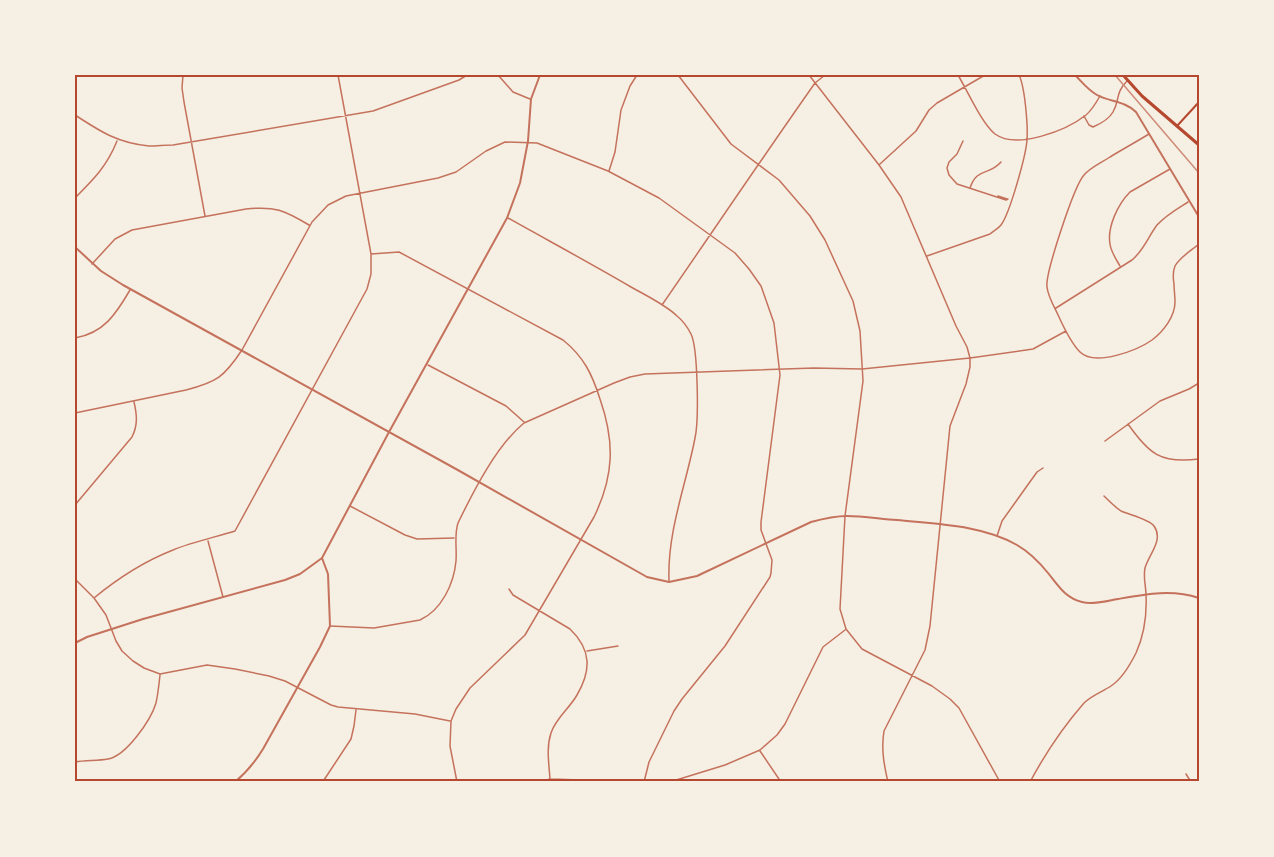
<svg xmlns="http://www.w3.org/2000/svg" width="1274" height="857" viewBox="0 0 1274 857" font-family="'Fira Sans Condensed',sans-serif">
  <style>
    .lines { fill: none; stroke-linecap: round; stroke-linejoin: round }
    .minor { stroke: #c5725c; stroke-width: 1.5 }
    .tertiary { stroke: #c5725c; stroke-width: 2 }
    .secondary { stroke: #b5482f; stroke-width: 2 }
    .primary { stroke: #b5482f; stroke-width: 3 }
    .rail { stroke: #cf8b77; stroke-width: 1.5 }
    .neatline { fill: none; stroke: #b5482f; stroke-width: 2 }
  </style>
  <rect width="100%" height="100%" fill="#f6efe4"/>
  <g class="lines">
    <path class="minor" d="M183 75 182 88 184 102 205 216
      M498 75 513 92 530 99
      M678 75 731 144 779 180 810 216 825 240 853 301 860 331 863 381 845 516 840 609 846 629 862 649 932 686 950 699 959 708 1000 782
      M809 75 879 165 901 197 956 326 967 347 970 358V367L966 384 950 426 930 626 925 650 884 731C881 749 884 765 888 782
      M958 75C967 90 982 124 995 134 1017 150 1067 130 1086 115 1092 110 1096 103 1100 96
      M75 115C101 132 118 143 149 146 157 146 165 145 173 145L373 111 459 80 467 75
      M1084 116 1089 125 1093 127C1100 124 1109 119 1113 112 1120 100 1115 93 1127 81
      M1149 134C1136 142 1123 149 1110 157 1101 163 1091 167 1084 175 1074 186 1045 274 1047 287 1048 297 1055 308 1059 317 1064 328 1071 343 1080 352 1095 367 1138 350 1152 340 1164 331 1175 316 1175 302 1175 296 1174 289 1174 284 1173 278 1173 271 1175 266 1180 257 1192 250 1199 244
      M963 141 957 154 949 162 947 168 949 175 957 184 1006 200 1008 199
      M880 164 916 131 929 110 937 103 985 75
      M609 171 615 152 621 110 630 86 637 75
      M970 188C977 167 989 176 1001 162
      M998 196 1007 199
      M75 198C94 179 107 166 117 141
      M508 218C549 241 590 263 631 287 645 295 666 305 677 316 682 320 688 328 691 334 698 348 699 421 695 438 686 485 667 532 669 581
      M371 254 399 252 563 340C584 357 592 374 600 399 615 442 614 476 594 517L525 635 470 688 456 709 451 721 450 746 457 782
      M927 256 990 234C993 231 998 229 1001 225 1010 213 1026 155 1027 140 1028 126 1025 87 1019 75
      M92 264 115 239 132 230 246 209C275 206 284 210 309 225
      M1120 266C1116 259 1111 252 1110 244 1107 227 1118 204 1130 192L1170 169
      M662 305C713 231 763 157 815 83L825 75
      M1056 308 1132 260C1144 250 1148 237 1157 225 1166 215 1177 209 1188 202
      M75 338C104 333 116 314 130 290
      M428 365 506 406 524 422
      M75 413 186 390C217 382 224 377 242 350L312 222 328 205 346 196 438 178 456 172 486 151 505 142 537 143 608 171 659 198 735 253 749 269 761 286 774 323 780 375 761 522V530L772 560 771 573 770 577 725 646 682 699 674 711 649 762 644 782
      M1128 424C1149 454 1161 464 1199 459
      M1105 441 1160 401 1189 389 1199 383
      M75 505 132 437C138 425 137 415 134 402
      M350 506 405 535 417 539 454 538
      M997 536 1002 521 1037 472 1043 468
      M208 541 223 597
      M75 579 94 598 106 615 116 641 122 651 133 661 144 668 160 674 207 665 235 669 269 676 285 681 331 705 338 707 415 714 450 721
      M509 589 513 595 570 629C592 650 591 671 577 695 569 709 556 718 551 733 546 748 549 764 550 779
      M94 598C117 579 145 561 173 550 192 542 216 537 235 531L367 289 371 274V254L338 75
      M330 626 374 628 420 620C442 610 454 583 456 561 457 548 454 535 458 523 474 490 497 445 524 423L614 383 630 377 645 374 814 368 862 369 970 358 1033 349 1066 331
      M587 651 618 646
      M760 751 781 782
      M75 762C86 760 97 761 108 759 126 756 151 720 156 703 158 694 159 684 160 675
      M1186 774 1191 782
      M324 780 351 739 354 726 356 710
      M539 782 550 779 642 782
      M644 782 673 781 725 765 760 750 777 735 785 724 823 647 845 630
      M1030 782C1045 754 1063 727 1084 703 1092 695 1102 692 1111 686 1122 679 1130 665 1136 653 1144 635 1147 615 1146 595 1146 586 1143 578 1145 568 1149 554 1164 540 1154 526 1149 519 1130 515 1121 511 1115 507 1109 501 1104 496"/>
    <path class="tertiary" d="M1075 75C1082 82 1088 90 1097 95 1110 102 1125 101 1136 112L1199 217
      M75 247 101 271 123 285 456 469 647 577 669 582 697 576 811 522C822 519 835 516 847 516 863 516 881 519 897 520 936 524 983 525 1017 545 1029 552 1040 563 1048 573 1058 585 1065 598 1082 602 1093 605 1106 601 1118 599 1146 594 1172 589 1199 598
      M75 643 87 637 143 619 285 580 300 574 322 558 389 432 507 218 520 183 528 141 531 99 540 75
      M235 782C247 772 255 762 263 749L320 647 330 626 328 574 322 558"/>
    <path class="secondary" d="M1177 126 1199 102"/>
    <path class="primary" d="M1123 75 1142 96 1199 145"/>
    <path class="rail" d="M1115 75 1199 173"/>
  </g>
  <rect width="1274" height="857" fill="none" stroke="#f6efe4" stroke-width="153"/>
  <rect x="76" y="76" width="1122" height="704" class="neatline"/>
</svg>
